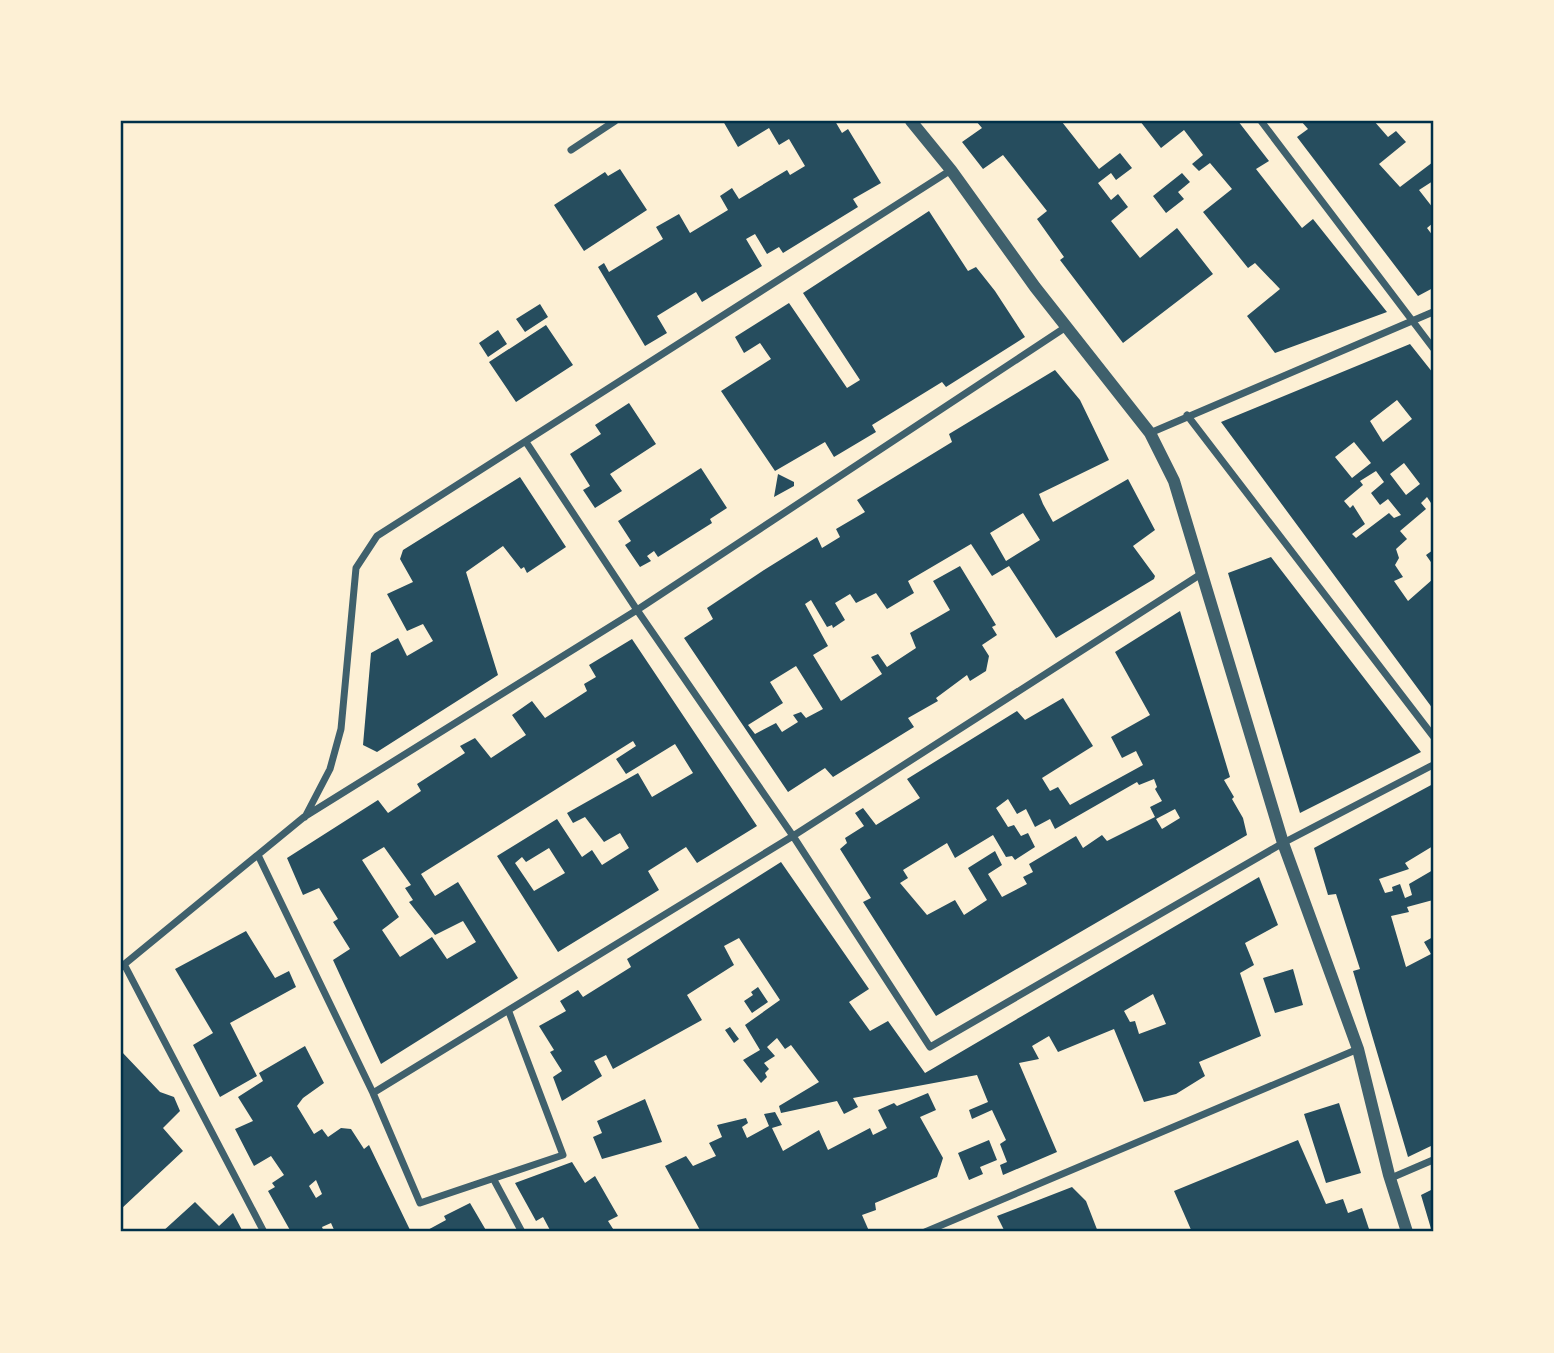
<svg xmlns="http://www.w3.org/2000/svg" width="1554" height="1353" viewBox="0 0 1554 1353" font-family="Poppins,sans-serif">
  <style>
    .building { fill: #264d5e; fill-rule: evenodd }
    .lines { fill: none; stroke-linecap: round; stroke-linejoin: round }
    .minor { stroke: #3f606c; stroke-width: 7 }
    .tertiary { stroke: #3f606c; stroke-width: 12 }
    .neatline { fill: none; stroke: #003049; stroke-width: 2.5 }
  </style>
  <rect width="100%" height="100%" fill="#fdf0d5"/>
  <path class="building" d="M723 121H835L842 133 848 129 881 183 853 199 858 207 783 253 779 247 767 254 755 234 746 239 762 266 702 302 696 292 657 316 667 333 645 346 598 267 604 263 609 272 663 239 656 227 679 214 690 233 728 210 720 196 732 188 739 199 787 170 790 175 805 166 789 139 779 145 769 128 738 147Z
    M976 121H1064L1062 122 1099 169 1120 153 1132 168 1116 180 1111 173 1098 183 1111 200 1118 194 1128 207 1111 221 1140 258 1177 228 1213 274 1123 343 1060 260 1064 257 1037 219 1047 211 1003 155 983 169 962 142 982 128Z
    M1140 121H1238L1269 161 1256 169 1302 228 1313 219 1387 312 1275 353 1247 316 1280 289 1255 263 1248 268 1203 212 1232 189 1210 163 1199 171 1192 164 1203 155 1184 130 1161 148Z
    M1301 121H1374L1388 137 1396 131 1406 142 1379 164 1400 187 1433 162V181L1419 190 1433 208V223L1427 228 1433 236V288L1418 296 1297 137 1308 129Z
    M620 169 647 210 584 251 554 205 605 172 608 176Z
    M1182 173 1190 182 1178 192 1184 199 1166 213 1153 196Z
    M929 211 968 271 976 267 995 291 1025 337 946 387 942 382 872 425 876 432 834 457 825 442 775 471 721 391 771 359 760 343 744 353 735 337 789 303 847 388 860 380 803 293Z
    M540 304 548 317 525 332 516 319Z
    M546 325 573 365 516 402 489 362Z
    M498 330 507 344 488 357 479 343Z
    M1410 344 1433 373V506L1427 497 1421 503 1426 509 1400 531 1407 539 1396 549 1399 558 1395 565 1403 577 1394 581 1408 601 1433 579V709L1221 422ZM1397 400 1412 419 1383 442 1370 421ZM1354 442 1371 463 1352 478 1335 457ZM1404 463 1420 484 1406 495 1390 474ZM1376 471 1384 482 1371 493 1380 505 1388 499 1401 515 1394 518 1389 513 1356 538 1352 534 1365 524 1353 505 1350 508 1344 501 1363 485 1360 481Z
    M1055 370 1080 400 1109 460 1039 494 1043 504 1053 522 1128 479 1155 530 1133 546 1155 576 1154 579 1056 638 1009 566 992 576 971 544 908 581 914 593 887 609 876 593 856 603 850 594 835 603 845 620 833 628 832 625 827 627 811 600 805 604 828 646 813 655 841 701 882 674 871 657 878 654 887 667 916 648 910 633 950 610 933 581 960 566 996 625 992 627 997 635 982 645 989 656 986 671 970 681 967 675 936 698 938 701 908 718 914 727 833 777 825 768 788 792 684 638 713 619 707 608 764 570 817 537 822 548 840 537 836 529 865 512 857 500 952 442 949 434ZM1023 513 1040 540 1006 561 990 533ZM796 666 823 709 806 718 801 712 793 715 798 722 782 732 776 723 755 734 748 725 783 703 770 682Z
    M629 403 656 444 610 474 622 491 595 508 583 490 590 486 570 454 601 434 595 425Z
    M701 468 727 508 710 519 712 523 658 557 654 551 647 556 651 561 640 567 625 545 631 541 618 521Z
    M778 474 794 482V486L774 497Z
    M520 477 566 547 527 573 524 567 521 569 503 546 466 572 498 675 377 752 363 745 371 653 398 638 407 656 433 641 423 624 407 631 387 594 413 582 400 559 403 550Z
    M1433 550V565L1426 555Z
    M1271 557 1421 752 1300 813 1228 573Z
    M1180 611 1230 777 1224 780 1234 797 1232 799 1243 818 1247 835 936 1016 863 902 871 898 840 849 847 843 845 838 864 826 855 813 863 808 876 825 920 798 907 779 1017 711 1025 720 1063 698 1093 746 1042 778 1050 791 1058 787 1070 805 1143 765 1136 751 1122 758 1111 737 1150 715 1115 652ZM1154 779 1157 787 1155 789 1162 801 1150 807 1155 817 1107 841 1102 835 1083 848 1076 836 1029 864 1033 872 1023 877 1027 884 1002 897 988 874 1002 865 995 851 968 868 987 900 964 915 955 900 927 915 900 883 908 878 903 870 947 843 955 858 993 835 1006 857 1012 856 1015 860 1035 847 1028 833 1021 836 1014 825 1008 827 996 808 1008 799 1017 814 1026 809 1035 827 1050 819 1055 829 1137 782 1139 785ZM1175 809 1180 818 1162 829 1156 819Z
    M632 639 757 826 697 863 686 847 648 871 659 890 558 952 497 856 557 819 582 857 592 850 602 865 629 848 620 833 604 842 585 817 573 823 567 813 638 773 652 797 693 773 675 744 626 774 616 759 636 746 633 741 421 874 435 896 458 882 518 978 381 1064 333 960 350 949 333 922 338 919 319 888 303 895 287 858 378 800 388 813 421 791 417 784 465 753 460 746 475 738 491 758 526 735 512 715 532 701 545 718 587 691 584 684 596 677 589 665ZM384 847 411 885 405 888 413 900 409 902 435 935 463 921 476 942 447 959 432 937 400 957 382 930 399 917 362 860ZM549 848 565 873 534 891 515 863 522 857 526 862Z
    M1433 784V846L1405 863 1409 869 1379 879 1385 893 1393 891 1392 887 1400 884 1405 898 1412 895 1409 884 1433 870V900L1407 907 1409 912 1391 916 1406 967 1431 954 1424 942 1433 937V1145L1408 1157 1353 971 1360 969 1336 894 1328 895 1314 848Z
    M781 862 869 989 849 1002 870 1031 888 1021 925 1073 1259 877 1278 925 1245 943 1254 965 1240 973 1261 1036 1199 1062 1205 1076 1176 1094 1144 1102 1114 1029 1058 1052 1049 1036 1032 1046 1039 1059 1019 1063 1057 1152 1003 1175 1000 1165 1007 1162 1000 1144 1006 1140 992 1110 972 1119 969 1110 988 1102 977 1075 853 1098 858 1107 844 1114 837 1101 781 1113 779 1106 819 1082 791 1045 785 1049 777 1038 767 1047 775 1056 764 1063 769 1069 765 1073 767 1077 761 1083 743 1060 760 1050 745 1025 780 1000 739 938 724 946 734 965 687 995 702 1020 613 1069 606 1055 594 1061 602 1076 562 1101 553 1077 562 1071 550 1052 554 1050 539 1026 566 1011 560 1001 578 990 583 997 631 967 627 959ZM1153 994 1166 1024 1139 1034 1135 1021 1130 1022 1124 1011Z
    M246 931 275 978 289 971 296 987 230 1023 257 1076 220 1097 193 1045 213 1033 175 969Z
    M1293 969 1303 1005 1275 1013 1263 978Z
    M758 987 768 1002 752 1013 744 1001 753 995 751 992Z
    M730 1027 739 1039 734 1043 725 1030Z
    M305 1046 324 1083 303 1098 297 1106 314 1134 322 1129 328 1137 341 1128 351 1129 364 1149 369 1145 411 1232H335L331 1223 322 1227 324 1232H291L268 1191 275 1187 272 1183 284 1175 271 1156 254 1166 235 1129 253 1121 238 1097 263 1081 259 1073ZM316 1180 322 1194 316 1198 309 1186Z
    M121 1051 160 1092 174 1097 180 1111 163 1128 183 1151 121 1209Z
    M928 1093 936 1110 920 1117 943 1158 937 1177 875 1203 876 1210 862 1215 869 1231 866 1232H701L665 1166 686 1156 693 1166 716 1156 709 1143 722 1137 717 1125 746 1118 748 1123 742 1127 747 1138 769 1126 764 1114 775 1112 782 1125 772 1128 783 1151 819 1130 828 1150 870 1128 873 1135 887 1128 878 1110 894 1103 897 1106Z
    M645 1099 662 1142 602 1159 593 1137 602 1133 597 1121Z
    M1339 1103 1361 1173 1326 1183 1304 1114Z
    M989 1140 997 1160 980 1167 983 1174 969 1180 958 1153Z
    M1298 1140 1326 1204 1343 1199 1348 1213 1362 1208 1370 1232H1192L1174 1191Z
    M572 1162 585 1183 595 1176 618 1216 608 1221 615 1232H551L543 1217 536 1221 515 1183Z
    M1072 1187 1086 1201 1098 1232H1005L997 1216Z
    M1433 1189V1232H1432L1421 1195Z
    M195 1202 219 1226 233 1213 243 1232H162Z
    M470 1203 487 1232H424L446 1220 444 1216Z"/>
  <g class="lines">
    <path class="minor" d="M1261 121 1433 348
      M571 150 615 121
      M1187 415 1433 736
      M1150 433 1433 312
      M526 442 637 610 793 836 930 1047 1283 843 1433 765
      M305 817 330 769 341 729 356 568 377 536 951 170
      M258 855 373 1093 420 1203 563 1155 509 1012
      M124 964 264 1232
      M121 967 304 817 637 610 1066 327
      M373 1093 793 836 1201 574
      M1391 1178 1433 1160
      M494 1180 522 1232
      M925 1232 1358 1049"/>
    <path class="tertiary" d="M911 121 951 170 1035 287 1150 433 1174 481 1283 843 1358 1049 1389 1175 1407 1232"/>
  </g>
  <rect width="1554" height="1353" fill="none" stroke="#fdf0d5" stroke-width="245"/>
  <rect x="122" y="122" width="1310" height="1108" class="neatline"/>
</svg>
